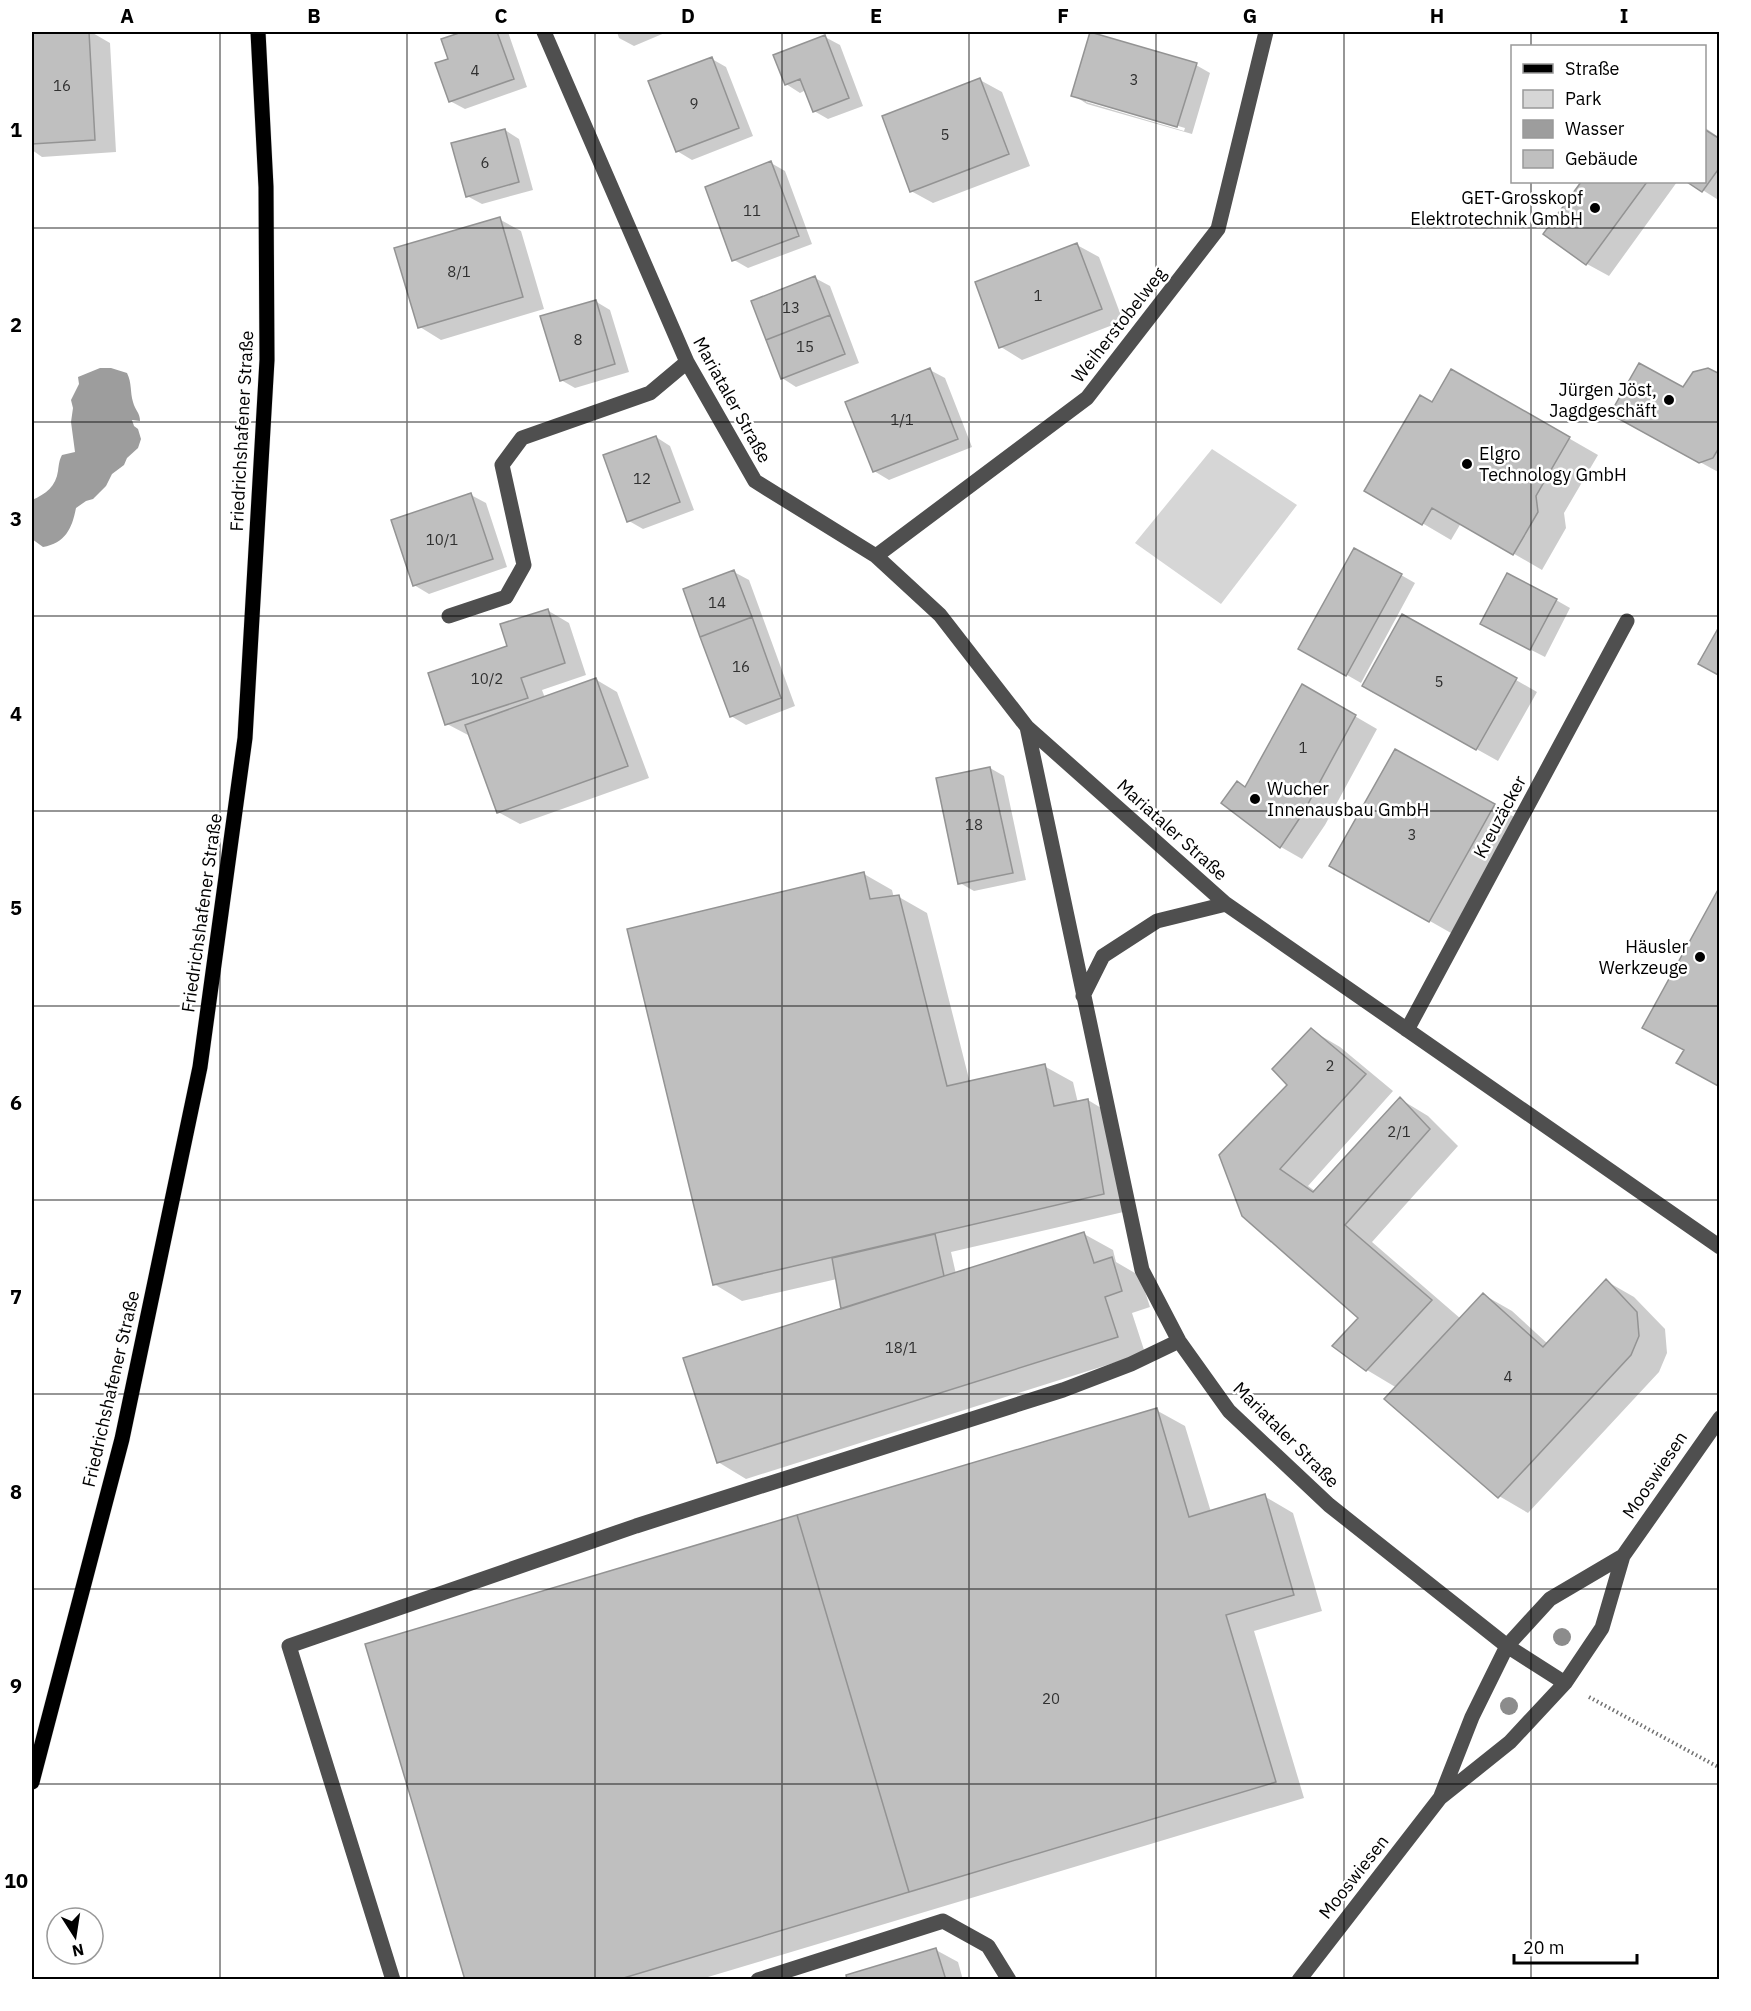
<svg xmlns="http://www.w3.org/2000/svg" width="1751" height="2011" viewBox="0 0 1751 2011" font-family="'IBM Plex Sans',sans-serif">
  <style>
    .green { fill: #d6d6d6 }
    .water { fill: #9d9d9d }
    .shadow { fill: #0003; fill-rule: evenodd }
    .building { fill: #bfbfbf; stroke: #939393; stroke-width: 1.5 }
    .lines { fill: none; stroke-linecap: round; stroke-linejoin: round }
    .major-casing { stroke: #dbdbdb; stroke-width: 16 }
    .path { stroke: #717171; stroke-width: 4; stroke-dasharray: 1.5 3; stroke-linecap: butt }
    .minor { stroke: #4f4f4f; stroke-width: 15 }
    .major { stroke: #000; stroke-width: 15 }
    .tree { fill: #8c8c8c }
    .grid { fill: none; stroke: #000; stroke-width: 1.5; stroke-opacity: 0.55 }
    .poi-dot { fill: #000; stroke: #fff; stroke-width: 2 }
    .labels { text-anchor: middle; stroke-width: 5; stroke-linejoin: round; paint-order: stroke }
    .number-label { font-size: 15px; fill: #303030 }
    .poi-label { font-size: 18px; fill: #000; stroke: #fff; text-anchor: end }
    .street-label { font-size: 18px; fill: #000; stroke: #fff }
    .neatline { fill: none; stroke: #000; stroke-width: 2 }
    .grid-label { font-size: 20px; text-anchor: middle; font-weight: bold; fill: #000 }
  </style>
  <rect width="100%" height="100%" fill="#fff"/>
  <path class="green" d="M1212 449 1297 505 1221 604 1135 543Z"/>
  <path class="water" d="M100 368H111L127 373C132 383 130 392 133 402 135 410 140 413 140 421L132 420 134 426 138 429 141 439 138 448 127 458 124 465 112 474 106 486 93 499 86 501 76 508C72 529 65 543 43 547L32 539V500C46 494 56 486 58 471 59 464 59 461 62 455L75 452 71 422 73 408 71 400 79 384 78 377Z"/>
  <path class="shadow" d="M61 32H91L110 43 116 152 42 157 32 150V33Z
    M466 32H508L527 87 465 109 450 101V60L443 39Z
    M617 32H667L634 46 619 38Z
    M825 37 840 45 863 106 828 119 814 111 806 90 800 93 786 84Z
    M712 59 726 67 753 136 692 160 677 151Z
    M1196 65 1210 73 1192 134 1087 104 1073 95ZM1086 99 1185 128 1184 131 1086 102Z
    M980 80 1002 92 1030 166 933 203 911 191Z
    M1704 127 1720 138V201L1690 182H1704Z
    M505 130 519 139 533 190 482 204 467 196Z
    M771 163 785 171 812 244 748 268 734 260Z
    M1583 182H1677L1609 276 1587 264 1545 234Z
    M499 219 521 231 544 309 441 340 420 327Z
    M1077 245 1099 257 1123 321 1022 360 1001 347Z
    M815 278 830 286 859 363 796 387 782 378Z
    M595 301 610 310 629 372 575 388 561 380Z
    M930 370 945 378 972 447 889 480 874 471Z
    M1452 371 1598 455 1564 513 1566 528 1542 570 1461 523 1451 540 1366 490 1433 404Z
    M1720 376V473L1634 426 1683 389Z
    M656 437 670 446 694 510 643 529 629 521Z
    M471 495 486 503 507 567 429 594 414 585Z
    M734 572 749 580 795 706 746 725 731 716Z
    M1401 575 1415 583 1361 683 1300 648Z
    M1556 600 1570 608 1545 657 1496 632Z
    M547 610 569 623 586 675 542 690 545 698 595 679 617 692 649 778 520 824 498 812 470 736 447 724 509 647Z
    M1516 680 1537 692 1498 761 1385 698Z
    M1303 686 1377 729 1325 825 1302 859 1281 847 1246 788Z
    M1396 751 1516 818 1451 933 1331 865Z
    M990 768 1004 776 1026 880 974 891 960 883Z
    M864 874 892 890 894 898 899 897 927 913 970 1083 1044 1066 1073 1082 1078 1103 1088 1100 1116 1117 1132 1210 951 1252 956 1274 1084 1234 1113 1250 1116 1262 1140 1276 1150 1307 1132 1313 1145 1353 746 1479 718 1462 842 1310 837 1279 742 1301 714 1284Z
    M1311 1030 1340 1047 1393 1091 1308 1186 1315 1191 1400 1099 1428 1116 1458 1146 1372 1242 1461 1319 1484 1295 1512 1311 1548 1344 1606 1281 1634 1297 1665 1329 1667 1353 1659 1372 1528 1513 1499 1496 1397 1388 1367 1370 1360 1318 1243 1215 1289 1085Z
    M1156 1410 1185 1426 1211 1512 1264 1496 1293 1513 1322 1611 1254 1631 1304 1798 698 1980H466Z
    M936 1950 958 1962 963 1980H849Z"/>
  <path class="building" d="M32 32H89L95 140 32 144Z
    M462 32H497L514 79 449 102 435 63 448 59 441 39Z
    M1090 32 1197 63 1177 127 1071 96Z
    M825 35 849 98 813 112 800 79 785 85 773 55Z
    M712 57 739 128 676 152 648 81Z
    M980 78 1009 154 910 192 882 116Z
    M505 129 519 182 466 197 451 143Z
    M1704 129 1720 139V167L1702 192 1687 182H1704Z
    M771 161 799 236 732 261 705 187Z
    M1581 182H1647L1586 265 1543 234Z
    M500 217 523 297 418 328 394 248Z
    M1077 243 1102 309 999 348 975 282Z
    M815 276 830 315 766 340 751 301Z
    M596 300 615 364 560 381 540 316Z
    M830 315 845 354 781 379 766 340Z
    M1639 363 1683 387 1693 372 1708 368 1720 374V446L1713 458 1699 463 1610 414Z
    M930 368 958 439 873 472 845 402Z
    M1451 369 1570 437 1536 496 1538 512 1513 555 1432 508 1422 525 1364 491 1420 395 1432 402Z
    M656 436 680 502 627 522 603 455Z
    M471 493 493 559 413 586 391 520Z
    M1354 548 1402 574 1346 676 1298 649Z
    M734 570 752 617 700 637 683 589Z
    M1507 573 1557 599 1530 650 1480 624Z
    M548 609 565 663 521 678 528 698 445 725 428 673 507 646 500 624Z
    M1402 614 1517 678 1476 750 1362 686Z
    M752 617 781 698 730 717 700 637Z
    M1720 625V676L1698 664Z
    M596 678 628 766 497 813 465 725Z
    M1302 684 1356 715 1303 813 1280 848 1221 803 1237 781 1245 787Z
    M1395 749 1495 804 1429 922 1329 866Z
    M990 767 1013 873 958 884 936 778Z
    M864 872 870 899 899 895 947 1086 1045 1064 1054 1106 1088 1099 1104 1194 713 1285 627 929Z
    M1720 886V1087L1676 1063 1684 1050 1642 1028Z
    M1311 1028 1366 1074 1280 1169 1313 1192 1400 1097 1430 1129 1345 1225 1432 1300 1366 1371 1332 1346 1358 1318 1242 1216 1219 1155 1287 1085 1272 1069Z
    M1084 1232 1094 1263 1112 1257 1122 1291 1105 1297 1118 1337 717 1463 683 1358Z
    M935 1234 944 1276 841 1309 832 1258Z
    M1606 1279 1637 1312 1639 1336 1631 1355 1498 1498 1384 1399 1483 1293 1543 1347Z
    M1157 1408 1189 1517 1265 1494 1294 1595 1226 1615 1276 1782 909 1892 797 1515Z
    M797 1515 909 1892 617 1980H465L365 1644Z
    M936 1948 946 1980H847L846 1975Z"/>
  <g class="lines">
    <defs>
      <path id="major" d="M32 1782 122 1439 200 1067 245 738 267 360 266 187 258 32"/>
    </defs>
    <use href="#major" class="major-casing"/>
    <path class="path" d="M1589 1697 1720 1768"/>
    <path class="minor" d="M544 32 687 362 755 481 876 556 940 615 1027 727 1226 904 1720 1247
      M876 556 1087 398 1218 229 1266 32
      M449 616 506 597 524 565 502 465 522 438 650 393 687 362
      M1027 727 1142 1270 1179 1341 1229 1411 1329 1505 1507 1646 1565 1683
      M1083 996 1103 956 1157 921 1226 904
      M1407 1030 1627 621
      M1441 1796 1472 1717 1507 1646 1550 1599 1623 1556
      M393 1980 289 1646 636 1526 1063 1390 1131 1364 1179 1341
      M758 1980 943 1921 988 1946 1009 1980
      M1299 1980 1440 1798 1510 1742 1565 1683 1602 1628 1623 1556 1720 1418"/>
    <use href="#major" class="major"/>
  </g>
  <g class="tree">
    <circle cx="1562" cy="1637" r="9"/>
    <circle cx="1509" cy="1706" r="9"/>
  </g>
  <path class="grid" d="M220 32V1980M407 32V1980M595 32V1980M782 32V1980M969 32V1980M1156 32V1980M1344 32V1980M1531 32V46M1531 182V1980M32 228H1720M32 422H1720M32 616H1720M32 811H1720M32 1006H1720M32 1200H1720M32 1394H1720M32 1589H1720M32 1784H1720"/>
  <g class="poi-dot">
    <circle cx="1595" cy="208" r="6"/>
    <circle cx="1669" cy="400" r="6"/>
    <circle cx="1467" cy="464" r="6"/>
    <circle cx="1255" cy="799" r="6"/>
    <circle cx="1700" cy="957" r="6"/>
  </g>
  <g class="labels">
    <g class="number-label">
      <text x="475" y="76">4</text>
      <text x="1134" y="85">3</text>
      <text x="62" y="91">16</text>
      <text x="694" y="109">9</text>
      <text x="945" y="140">5</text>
      <text x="485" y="168">6</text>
      <text x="752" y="216">11</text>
      <text x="459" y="277">8/1</text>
      <text x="1038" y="301">1</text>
      <text x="791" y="313">13</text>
      <text x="578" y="345">8</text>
      <text x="805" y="352">15</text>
      <text x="902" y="425">1/1</text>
      <text x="642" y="484">12</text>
      <text x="442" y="545">10/1</text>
      <text x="717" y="608">14</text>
      <text x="741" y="672">16</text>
      <text x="487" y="684">10/2</text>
      <text x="1439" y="687">5</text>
      <text x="1303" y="753">1</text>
      <text x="974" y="830">18</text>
      <text x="1412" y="840">3</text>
      <text x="1330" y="1071">2</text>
      <text x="1399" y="1137">2/1</text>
      <text x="901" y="1353">18/1</text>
      <text x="1508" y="1382">4</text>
      <text x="1051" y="1704">20</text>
    </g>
    <g class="poi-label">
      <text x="1583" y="204">GET-Grosskopf<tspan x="1583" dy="21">Elektrotechnik GmbH</tspan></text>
      <text x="1657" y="396">Jürgen Jöst,<tspan x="1657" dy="21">Jagdgeschäft</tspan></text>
      <text x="1479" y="460" text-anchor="start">Elgro<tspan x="1479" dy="21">Technology GmbH</tspan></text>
      <text x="1267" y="795" text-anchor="start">Wucher<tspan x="1267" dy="21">Innenausbau GmbH</tspan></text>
      <text x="1688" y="953">Häusler<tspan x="1688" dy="21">Werkzeuge</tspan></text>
    </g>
    <g class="street-label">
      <text transform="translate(1119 325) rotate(-52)" y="6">Weiherstobelweg</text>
      <text transform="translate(732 400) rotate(61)" y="6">Mariataler Straße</text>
      <text transform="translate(242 431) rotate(-87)" y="6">Friedrichshafener Straße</text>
      <text transform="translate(1500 817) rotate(-62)" y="6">Kreuzäcker</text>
      <text transform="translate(1172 830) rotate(42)" y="6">Mariataler Straße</text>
      <text transform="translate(202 913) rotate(-82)" y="6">Friedrichshafener Straße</text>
      <text transform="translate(111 1389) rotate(-77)" y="6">Friedrichshafener Straße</text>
      <text transform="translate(1286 1435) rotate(45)" y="6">Mariataler Straße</text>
      <text transform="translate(1655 1475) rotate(-56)" y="6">Mooswiesen</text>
      <text transform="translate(1354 1877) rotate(-52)" y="6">Mooswiesen</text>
    </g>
  </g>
  <rect width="1751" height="2011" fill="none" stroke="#ffffff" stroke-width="66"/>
  <rect x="1511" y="45" width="195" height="138" fill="#ffffff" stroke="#999999" stroke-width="1.5"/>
  <rect x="1523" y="64" width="30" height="9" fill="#000000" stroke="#999999" stroke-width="1.5"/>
  <text x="1565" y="75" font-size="18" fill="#000000">Straße</text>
  <rect x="1523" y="90" width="30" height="18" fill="#d6d6d6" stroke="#999999" stroke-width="1.5"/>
  <text x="1565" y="105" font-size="18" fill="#000000">Park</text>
  <rect x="1523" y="120" width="30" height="18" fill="#9d9d9d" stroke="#999999" stroke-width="1.5"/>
  <text x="1565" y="135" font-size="18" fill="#000000">Wasser</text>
  <rect x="1523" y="150" width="30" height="18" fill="#bfbfbf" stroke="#999999" stroke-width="1.5"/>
  <text x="1565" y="165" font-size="18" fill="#000000">Gebäude</text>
  <g transform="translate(75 1936) rotate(168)"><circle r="28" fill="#ffffff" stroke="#999999" stroke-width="1.5"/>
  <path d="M0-4.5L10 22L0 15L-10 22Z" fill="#000000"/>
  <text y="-9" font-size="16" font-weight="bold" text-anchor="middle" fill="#000000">N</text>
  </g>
  <path d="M1514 1954v9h123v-9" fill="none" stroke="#000000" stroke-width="3"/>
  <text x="1523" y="1954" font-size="18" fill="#000000" stroke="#ffffff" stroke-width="4.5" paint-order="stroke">20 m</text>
  <rect x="33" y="33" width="1685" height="1945" class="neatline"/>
  <g class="grid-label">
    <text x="127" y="23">A</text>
    <text x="314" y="23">B</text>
    <text x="501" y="23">C</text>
    <text x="688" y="23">D</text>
    <text x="876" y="23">E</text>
    <text x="1063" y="23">F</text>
    <text x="1250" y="23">G</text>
    <text x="1437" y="23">H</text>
    <text x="1624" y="23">I</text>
    <text x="16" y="137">1</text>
    <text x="16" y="332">2</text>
    <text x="16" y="526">3</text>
    <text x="16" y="721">4</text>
    <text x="16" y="915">5</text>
    <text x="16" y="1110">6</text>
    <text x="16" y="1304">7</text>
    <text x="16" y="1499">8</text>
    <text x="16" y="1693">9</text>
    <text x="16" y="1888">10</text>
  </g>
</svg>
